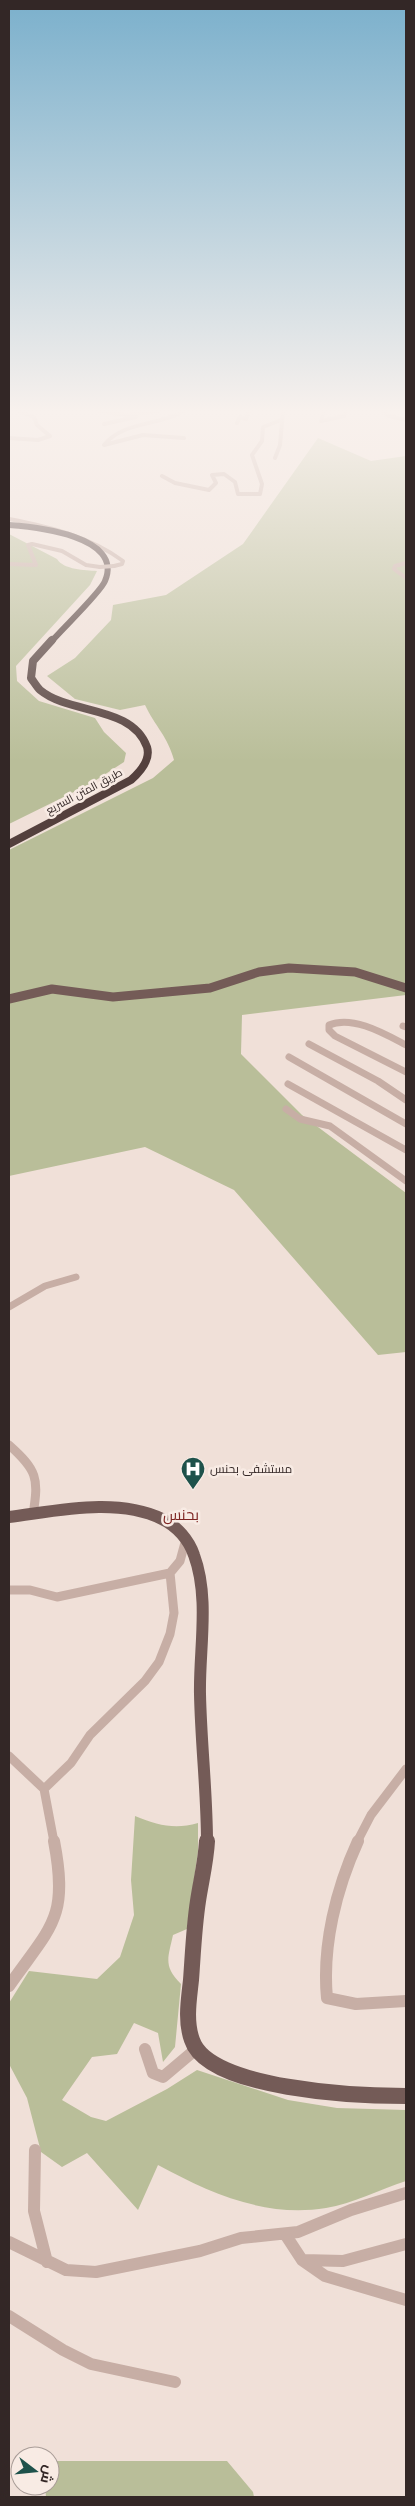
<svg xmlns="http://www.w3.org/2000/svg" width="415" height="2506" viewBox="0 0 415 2506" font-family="Poppins,Cairo,sans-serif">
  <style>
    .green { fill: #b9be99 }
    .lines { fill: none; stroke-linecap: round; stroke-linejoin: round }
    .minor-far3 { stroke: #c7aea5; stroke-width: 4 }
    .minor-far2 { stroke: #c7aea5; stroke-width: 7 }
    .minor-far1 { stroke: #c7aea5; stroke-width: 9 }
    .minor { stroke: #c7aea5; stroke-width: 12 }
    .major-far2 { stroke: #745b57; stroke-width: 9 }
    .major-far1 { stroke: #745b57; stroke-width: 12 }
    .major { stroke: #745b57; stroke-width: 16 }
    .highway-far1 { stroke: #54403d; stroke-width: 6 }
    .highway { stroke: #54403d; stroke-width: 8 }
    .minor-bridge { stroke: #c7aea5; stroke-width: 4 }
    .labels { text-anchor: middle; stroke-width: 5; stroke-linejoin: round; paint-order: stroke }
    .far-street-label { font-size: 11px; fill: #332726; stroke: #f8ebe4 }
    .poi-label { font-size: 12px; fill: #332726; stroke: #f8ebe4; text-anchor: start }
    .quarter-label { font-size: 15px; fill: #7e2623; stroke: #f8ebe4 }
  </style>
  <rect width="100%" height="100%" fill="#f0e0d8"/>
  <path class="green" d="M318 438 371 461 406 456V995L242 1015 241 1054 302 1115 406 1193V1352L378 1355 234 1190 145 1147 9 1176V850L153 778 174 760C168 737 155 726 145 705L120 710 75 699 47 676 75 658 111 620 113 605 166 595 243 544Z
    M9 534 57 559C64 570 85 570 97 571L90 585 16 666 17 681 39 701 95 718 104 732 126 753 124 762 90 784 9 824Z
    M135 1816C158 1825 174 1830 198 1823V1851L187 1929 173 1935C168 1958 163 1966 181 1984L175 2047 163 2062 158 2033 134 2023 117 2054 92 2057 62 2100 91 2117 106 2121 167 2089 197 2070 288 2100 337 2108 406 2110V2181C381 2189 352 2204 326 2208 265 2218 210 2193 158 2165L138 2210 87 2153 62 2167 41 2152 27 2098 9 2064V2003L29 1971 97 1979 120 1957 134 1915 131 1880Z
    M50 2461H227L253 2492 254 2497H46L45 2486H50Z"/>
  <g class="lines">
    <path class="minor-far3" d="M100 411 126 415 159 411
      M184 411C159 426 123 421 104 445L143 435 184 438
      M324 411 321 421 344 416 346 411
      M383 411 389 416 406 420
      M237 423 240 417 246 419 249 411
      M104 424 136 417
      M9 438 38 440 50 436 37 425 34 417 18 411
      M275 458 280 445 283 411
      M162 476 175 483 209 490 216 483 212 475 224 474 235 482 238 494H260L262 484 252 455 262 441 263 427 281 420
      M9 519C50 527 89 536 123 561L122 564 114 566
      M406 563 395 566 394 569 406 578
      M9 564 36 565 28 545 32 544 62 551 86 565 100 567"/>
    <path class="minor-far2" d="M403 1026 406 1027
      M309 1044 378 1081 406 1100
      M406 1045C385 1034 353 1015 329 1025V1030L335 1036 406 1072
      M289 1057 406 1124
      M288 1084 406 1150
      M286 1109 300 1119 330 1126 406 1181
      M9 1307 45 1286 76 1277"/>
    <path class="minor-far1" d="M9 1445C37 1470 39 1478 33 1514
      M9 1590H30L57 1597 170 1573 180 1561 186 1539
      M9 1756 44 1789
      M54 1842 44 1789 71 1763 90 1735 145 1681 159 1662 170 1634 174 1613 170 1573
      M357 1842 371 1815 406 1769"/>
    <path class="minor" d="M358 1841C336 1889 322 1946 327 1998L356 2004 406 2001
      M9 1986C51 1926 69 1919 54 1841
      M145 2049 153 2073 163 2077 195 2050
      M35 2150 34 2211 47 2262
      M285 2234 302 2260 325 2276 406 2300
      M9 2242 66 2270 96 2272 200 2251 241 2238 298 2232 351 2210 406 2193
      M303 2260 343 2261 406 2244
      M9 2316 63 2350 91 2364 175 2382"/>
    <path class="major-far2" d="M9 999 52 989 113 997 210 988 259 972 289 968 355 972 406 988"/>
    <path class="major-far1" d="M9 1517C57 1511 117 1497 162 1519 177 1526 189 1540 194 1555 210 1598 199 1650 200 1694 201 1744 207 1793 207 1842"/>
    <path class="major" d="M207 1841C206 1861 201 1881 198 1901 194 1927 193 1953 191 1980 189 1999 185 2021 192 2040 208 2090 360 2096 406 2096"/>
    <path class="highway-far1" d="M9 525C36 527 124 536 105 581 101 592 61 630 51 642"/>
    <path class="highway" d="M9 844 131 780C140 772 151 760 147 747 132 705 70 715 40 690 37 687 34 682 31 678L33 661 52 640"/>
    <path class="minor-bridge" d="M100 567 114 566"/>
  </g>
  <linearGradient id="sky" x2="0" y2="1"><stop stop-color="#7bb0cc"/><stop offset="0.54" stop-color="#f8f1ed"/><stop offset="1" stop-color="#f8f1ed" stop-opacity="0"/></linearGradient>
  <rect width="415" height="762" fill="url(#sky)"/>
  <defs>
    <symbol id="hospital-pin" viewBox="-11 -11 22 30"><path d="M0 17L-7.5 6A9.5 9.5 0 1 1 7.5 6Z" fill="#1e524b" stroke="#f8ebe4"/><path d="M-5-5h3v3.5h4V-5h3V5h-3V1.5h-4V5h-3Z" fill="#fff"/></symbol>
  </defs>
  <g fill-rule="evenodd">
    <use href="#hospital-pin" x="179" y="1455" width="28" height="38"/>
  </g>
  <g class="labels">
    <g class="far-street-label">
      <text transform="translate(84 791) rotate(-28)" y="4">طريق المتن السريع</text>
    </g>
    <g class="poi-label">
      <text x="210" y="1473">مستشفى بحنس</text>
    </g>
    <g class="quarter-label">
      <text x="181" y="1520">بحنس</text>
    </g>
  </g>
  <rect width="415" height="2506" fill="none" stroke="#332726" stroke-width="20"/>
  <g transform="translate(35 2471) rotate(106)"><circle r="24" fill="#f8ebe4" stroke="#a99d98"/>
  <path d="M0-4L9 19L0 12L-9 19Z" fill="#1e524b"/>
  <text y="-8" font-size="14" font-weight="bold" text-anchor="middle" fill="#332726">ش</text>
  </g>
</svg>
